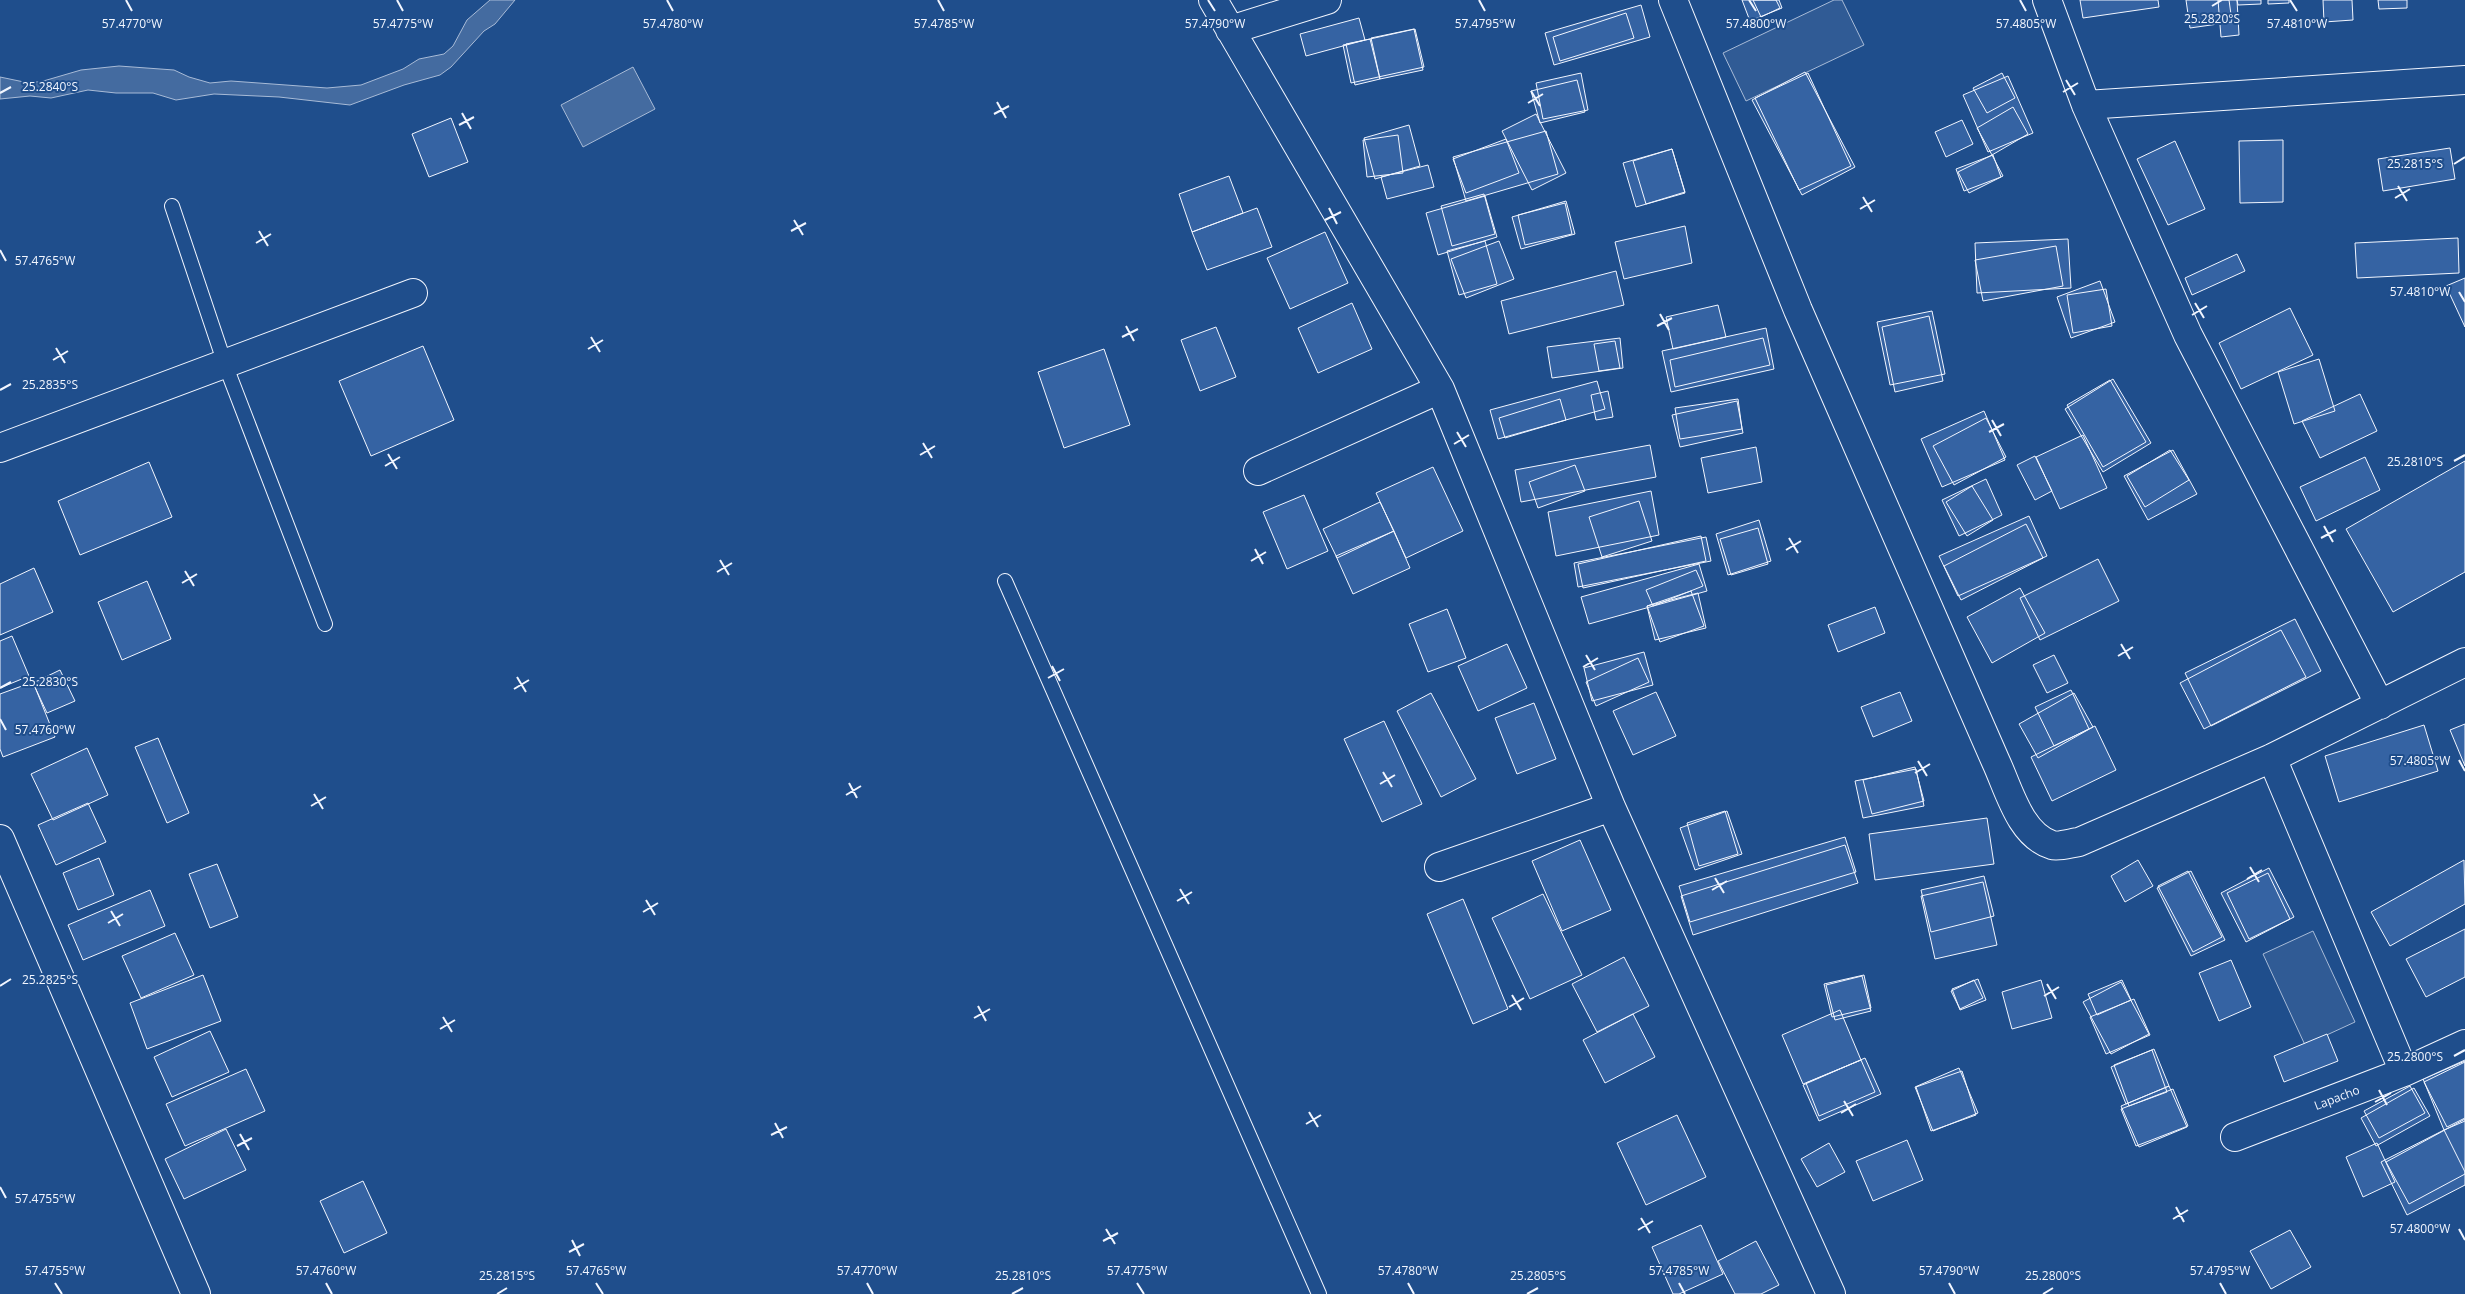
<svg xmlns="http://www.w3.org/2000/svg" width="2465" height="1294" viewBox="0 0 2465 1294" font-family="'Open Sans',sans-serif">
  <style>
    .built { fill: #305b95; stroke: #a8bbd7 }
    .water { fill: #446ba0; stroke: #a8bbd7 }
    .building { fill: #3563a3; stroke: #f2f6ff }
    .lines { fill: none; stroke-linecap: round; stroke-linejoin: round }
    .service-casing { stroke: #f2f6ff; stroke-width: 16 }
    .minor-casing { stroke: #f2f6ff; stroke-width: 30 }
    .service { stroke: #1f4e8c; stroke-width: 14 }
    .minor { stroke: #1f4e8c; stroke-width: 28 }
    .ticks { fill: none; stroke: #f2f6ff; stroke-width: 2 }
    .labels { text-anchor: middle; stroke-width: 4; stroke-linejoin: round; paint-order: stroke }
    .street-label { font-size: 12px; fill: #f2f6ff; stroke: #1f4e8c }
    .ticks-label { font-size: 12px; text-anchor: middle; fill: #f2f6ff; stroke: #1f4e8c; stroke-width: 4; stroke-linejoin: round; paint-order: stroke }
  </style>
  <rect width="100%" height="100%" fill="#1f4e8c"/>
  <path class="built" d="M1834 0H1842L1864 45 1746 101 1723 53Z
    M2313 931 2355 1022 2305 1045 2263 954Z"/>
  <path class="water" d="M490 0H515L495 24 484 31 451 67 440 75 404 85 350 105 279 97 214 94 176 100 153 93H116L88 90 51 98 30 96 0 99V77L24 82H40L81 70 119 66 174 70 189 77 210 83 231 81 327 88 361 85 403 69 419 59 444 54 453 46 467 20Z
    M633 67 655 109 583 147 561 105Z"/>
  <path class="building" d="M1742 0H1779L1782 8 1750 21Z
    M1753 0H1776L1780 8 1761 17Z
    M2080 0H2158L2159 7 2083 18Z
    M2186 0H2229L2232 22 2190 28Z
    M2218 0H2237L2239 35 2221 37Z
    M2237 0H2261V4L2238 5Z
    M2268 0H2289V3L2268 4Z
    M2323 0H2352L2353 20 2324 22Z
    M2378 0H2407V8L2379 9Z
    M1641 5 1650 37 1554 65 1545 33Z
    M1626 13 1634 38 1560 61 1553 37Z
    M1359 18 1365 40 1306 56 1300 34Z
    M1414 29 1423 70 1380 79 1371 38Z
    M1415 29 1424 67 1351 83 1343 45Z
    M1370 39 1380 79 1355 85 1346 44Z
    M1805 72 1855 167 1802 195 1752 100Z
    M1581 73 1588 110 1543 119 1536 83Z
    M1808 73 1851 166 1799 190 1755 98Z
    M2002 73 2015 98 1987 113 1973 88Z
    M2008 76 2033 133 1988 152 1963 95Z
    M1577 80 1585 112 1540 123 1531 91Z
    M2013 107 2028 134 1992 155 1977 128Z
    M1536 114 1566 173 1532 190 1502 131Z
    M451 118 468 162 429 177 412 134Z
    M1962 120 1973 144 1946 157 1935 132Z
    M1409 125 1420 166 1375 179 1364 138Z
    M1546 131 1558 174 1466 201 1453 157Z
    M1398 135 1403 173 1367 177 1363 140Z
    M1506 139 1519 173 1466 193 1453 159Z
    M2283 140V202L2240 203 2239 141Z
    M2175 141 2205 209 2168 225 2137 159Z
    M2450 148 2455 179 2383 191 2378 159Z
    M1672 149 1685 193 1636 207 1623 163Z
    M1672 149 1685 192 1646 204 1633 161Z
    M1992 155 2003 176 1969 193 1958 172Z
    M1993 155 2001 177 1964 191 1956 169Z
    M1428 165 1434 187 1387 199 1381 177Z
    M1229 176 1243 213 1192 232 1179 194Z
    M1484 194 1495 234 1452 246 1441 206Z
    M1485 196 1497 237 1438 255 1426 213Z
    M1566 201 1575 234 1521 249 1512 217Z
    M1565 203 1572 234 1525 245 1518 215Z
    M1257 208 1272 247 1207 270 1192 232Z
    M1685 226 1692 263 1624 279 1615 242Z
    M1325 232 1348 283 1290 309 1267 258Z
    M2458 238 2459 273 2357 278 2355 243Z
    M2068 239 2071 288 1977 293 1975 243Z
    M1485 241 1497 284 1459 295 1447 251Z
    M1499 241 1514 279 1466 298 1451 259Z
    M2056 246 2063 286 1983 301 1975 260Z
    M2237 254 2245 271 2192 295 2185 278Z
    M1616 271 1624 305 1509 334 1501 301Z
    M2465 278V327L2446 286Z
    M2100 281 2115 322 2071 338 2057 297Z
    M2106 289 2112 326 2073 333 2067 295Z
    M1352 303 1372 349 1318 373 1298 328Z
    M1718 305 1726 337 1673 349 1666 317Z
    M2290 308 2313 355 2241 389 2219 343Z
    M1932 311 1945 374 1890 385 1877 322Z
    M1929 316 1943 381 1895 392 1882 327Z
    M1216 327 1236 377 1200 391 1181 340Z
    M1766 328 1774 369 1671 392 1662 351Z
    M1620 338 1623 368 1552 378 1547 347Z
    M1763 338 1770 365 1675 387 1670 360Z
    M1615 341 1620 368 1599 371 1594 344Z
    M423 346 454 420 371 456 339 381Z
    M1104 349 1130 425 1064 448 1038 372Z
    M2319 359 2335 411 2294 424 2278 372Z
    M2113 379 2151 443 2103 472 2065 409Z
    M2110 380 2146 442 2103 467 2067 405Z
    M1597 381 1605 409 1498 439 1490 410Z
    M1608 391 1613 417 1596 420 1591 395Z
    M2360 394 2377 431 2320 458 2302 421Z
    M1560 399 1566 420 1505 438 1499 418Z
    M1738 399 1742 429 1680 439 1675 408Z
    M1737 401 1743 433 1680 447 1672 415Z
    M1984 411 2005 460 1942 487 1921 439Z
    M1986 418 2006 457 1954 485 1933 446Z
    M2083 435 2107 488 2060 509 2036 457Z
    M1650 445 1656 477 1521 502 1515 470Z
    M1756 447 1762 482 1708 493 1701 458Z
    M2170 450 2189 480 2145 507 2127 476Z
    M2173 450 2197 494 2148 520 2124 476Z
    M2035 456 2052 491 2035 500 2017 465Z
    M2365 457 2380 490 2316 521 2300 487Z
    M2465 461V572L2393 612 2346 529Z
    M149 462 172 517 80 555 58 501Z
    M1575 465 1585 491 1538 508 1529 482Z
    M1433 467 1463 531 1406 558 1376 493Z
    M1986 479 2002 515 1959 536 1942 500Z
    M1972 486 1993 520 1967 536 1946 502Z
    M1651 491 1659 535 1556 556 1548 512Z
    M1304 495 1328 551 1287 569 1263 512Z
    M1639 501 1652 541 1602 557 1589 517Z
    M1380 502 1394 531 1337 558 1323 529Z
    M2029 516 2047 556 1958 596 1939 556Z
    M1759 520 1771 561 1728 575 1716 534Z
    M2026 524 2043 558 1961 600 1944 566Z
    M1758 528 1768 564 1731 575 1720 539Z
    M1394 531 1410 568 1353 594 1336 556Z
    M1701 536 1706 561 1583 588 1578 564Z
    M1706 537 1711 561 1578 587 1574 563Z
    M2098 559 2119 601 2040 640 2020 598Z
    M1699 564 1707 591 1589 624 1581 597Z
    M34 568 53 612 0 635V584Z
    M1696 570 1703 586 1653 606 1646 590Z
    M147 581 171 639 122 660 98 602Z
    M2020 588 2045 633 1992 663 1967 617Z
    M1691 591 1704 626 1660 642 1647 606Z
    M1698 593 1706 628 1655 640 1647 606Z
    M1875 607 1885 633 1838 652 1828 625Z
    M1447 609 1466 658 1428 672 1409 624Z
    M2295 619 2321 671 2211 726 2185 673Z
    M2281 630 2306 677 2204 729 2180 683Z
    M12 636 29 676 0 688V641Z
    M1507 644 1527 688 1478 711 1458 666Z
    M1644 652 1653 685 1592 701 1584 668Z
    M2054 655 2068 683 2047 693 2033 665Z
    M1638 658 1649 682 1596 706 1586 682Z
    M60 670 75 701 47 713 33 683Z
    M33 682 55 737 3 757 0 749V694Z
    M2071 690 2089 729 2054 746 2035 707Z
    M1656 692 1676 736 1633 755 1613 711Z
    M1900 692 1912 721 1873 737 1861 707Z
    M1431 693 1476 779 1441 797 1397 711Z
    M2074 693 2093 727 2038 758 2019 724Z
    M1534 703 1556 759 1517 774 1495 718Z
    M1384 721 1422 804 1382 822 1344 739Z
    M2465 724V766L2450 730Z
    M2424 725 2438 771 2339 802 2325 756Z
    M2095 726 2116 770 2052 801 2031 757Z
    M158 738 189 813 167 823 135 747Z
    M87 748 108 795 53 820 31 774Z
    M1915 767 1924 801 1872 814 1863 780Z
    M1916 769 1924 806 1863 818 1855 781Z
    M88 803 106 842 56 865 38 825Z
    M1725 811 1738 854 1699 866 1687 823Z
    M1727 811 1742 854 1695 870 1680 828Z
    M1987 818 1994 864 1875 880 1869 834Z
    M1845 837 1856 872 1690 922 1679 886Z
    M1580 840 1611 910 1562 931 1532 861Z
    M1845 845 1858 883 1693 935 1681 896Z
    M99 858 114 895 78 910 63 873Z
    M2138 860 2153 886 2125 902 2111 876Z
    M2464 860 2465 904 2390 946 2371 912Z
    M217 864 238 917 210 928 189 874Z
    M2269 868 2294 917 2246 942 2221 893Z
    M2188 871 2222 937 2193 952 2158 886Z
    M2191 871 2225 940 2191 956 2157 888Z
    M2268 873 2290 919 2249 939 2227 893Z
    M1984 876 1994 916 1931 932 1921 890Z
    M1983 882 1997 945 1935 959 1921 896Z
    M150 890 165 926 83 960 68 925Z
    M1543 894 1582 975 1530 999 1492 918Z
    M1463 899 1508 1009 1473 1024 1427 914Z
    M2465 929V977L2426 997 2406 959Z
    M175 933 194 975 141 998 122 956Z
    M1624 957 1649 1006 1597 1032 1572 984Z
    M2231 960 2251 1007 2219 1021 2199 973Z
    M203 975 221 1021 147 1049 130 1003Z
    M1864 975 1871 1008 1832 1017 1824 984Z
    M1862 976 1871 1011 1835 1020 1826 985Z
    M1978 979 1986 1000 1960 1010 1952 989Z
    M1974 980 1983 998 1960 1009 1951 991Z
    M2041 980 2052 1018 2012 1029 2002 992Z
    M2122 980 2131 1000 2097 1015 2088 994Z
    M2121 982 2149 1034 2111 1054 2083 1002Z
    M2134 999 2150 1035 2106 1054 2090 1017Z
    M1840 1010 1861 1060 1803 1084 1782 1035Z
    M1633 1014 1655 1057 1605 1083 1583 1040Z
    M210 1031 229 1072 172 1097 154 1057Z
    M2327 1034 2338 1061 2284 1082 2274 1056Z
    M2154 1049 2169 1086 2126 1104 2111 1067Z
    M2152 1050 2167 1092 2129 1106 2114 1065Z
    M1865 1058 1881 1094 1819 1121 1803 1085Z
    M1861 1060 1875 1092 1819 1116 1806 1083Z
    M2465 1061V1121L2444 1130 2423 1079Z
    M2465 1062V1118L2447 1127 2424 1082Z
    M1959 1068 1978 1113 1933 1131 1915 1087Z
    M246 1069 265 1111 185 1146 166 1104Z
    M1962 1071 1976 1115 1931 1131 1916 1087Z
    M2169 1086 2187 1127 2139 1147 2121 1106Z
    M2410 1086 2425 1113 2379 1138 2364 1111Z
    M2414 1088 2430 1116 2376 1146 2361 1118Z
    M2173 1089 2188 1126 2136 1146 2121 1109Z
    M1677 1115 1706 1177 1646 1205 1617 1143Z
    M2465 1119V1174L2409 1204 2386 1162Z
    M226 1129 246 1170 184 1199 165 1159Z
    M2444 1130 2465 1172V1185L2407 1215 2381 1162Z
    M1907 1140 1923 1180 1873 1201 1856 1161Z
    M1829 1143 1845 1172 1817 1187 1801 1159Z
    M2377 1143 2395 1182 2363 1197 2346 1157Z
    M363 1181 387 1233 344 1253 320 1201Z
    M1701 1225 1723 1274 1679 1294H1673L1652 1247Z
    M2290 1230 2311 1267 2271 1289 2250 1251Z
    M1756 1241 1779 1285 1761 1294H1735L1718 1261Z"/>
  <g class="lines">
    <defs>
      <path id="service" d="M172 206 225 364 325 624
        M1005 581 1319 1294"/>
      <path id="minor" d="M1213 0 1440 389 1611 807 1831 1294
        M1673 0 1798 310 1996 762C2009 790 2020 835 2052 845 2059 847 2071 843 2079 842L2272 758 2465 662
        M2047 0 2086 105 2188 335 2380 705
        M1230 30 1327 0
        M2086 105 2465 80
        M0 448 413 293
        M1258 471 1440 389
        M2272 758 2404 1072
        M0 839 196 1294
        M1439 867 1611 807
        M2235 1137 2404 1072 2465 1044"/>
    </defs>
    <use href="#service" class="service-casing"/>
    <use href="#minor" class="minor-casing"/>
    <use href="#service" class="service"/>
    <use href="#minor" class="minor"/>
  </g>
  <path class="ticks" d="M126 0 132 11M397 0 403 11M667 0 673 11M938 0 944 11M1208 0 1215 11M1479 0 1485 11M1749 0 1756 11M2020 0 2026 11M2290 0 2297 11M2212 6 2222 0M2066 80 2075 95M1531 91 1540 106M2063 92 2078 83M0 93 11 87M997 102 1006 118M1528 103 1543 94M462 113 471 129M994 114 1009 106M459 125 474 117M2454 164 2465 157M2398 186 2407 201M1863 197 1872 212M2395 198 2410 189M1329 208 1337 224M1860 209 1875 200M794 220 803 235M1325 220 1341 212M259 231 268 246M791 231 806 223M256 243 271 234M0 250 6 261M2459 292 2465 302M2195 303 2204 318M1660 314 1669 330M2192 315 2207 306M1126 326 1134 341M1657 326 1672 318M591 337 600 352M1122 337 1138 329M56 348 65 363M588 349 603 340M53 360 68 351M0 390 11 384M1992 420 2001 436M1457 432 1466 447M1989 432 2004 424M923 443 932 458M1454 444 1469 435M388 454 397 469M920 455 935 446M2454 461 2465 455M385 466 400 457M2324 526 2333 542M1789 538 1798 553M2321 538 2336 530M1255 549 1263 564M1786 550 1801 541M720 560 729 575M1251 561 1266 552M185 571 194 586M717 572 732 563M182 583 197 574M2121 644 2130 659M1586 655 1595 670M2118 656 2133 647M1052 666 1060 681M1583 667 1598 658M517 677 526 692M1048 678 1064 669M0 688 11 682M514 689 529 680M0 719 6 730M2459 760 2465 771M1918 761 1927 776M1383 772 1392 787M1915 773 1930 764M849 783 857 798M1380 784 1395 775M314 794 323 809M846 795 861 786M311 806 326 797M2250 867 2259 882M1715 878 1724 893M2247 879 2262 870M1180 889 1189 904M1712 890 1727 881M646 900 655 915M1177 901 1192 892M111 911 120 926M643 912 658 903M108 923 123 914M2047 984 2056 999M0 986 11 979M1512 995 1521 1010M2044 996 2059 987M978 1006 986 1021M1509 1007 1524 998M443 1017 452 1032M974 1018 990 1009M440 1029 455 1020M2454 1056 2465 1050M2379 1090 2387 1105M1844 1101 1853 1116M2375 1102 2391 1093M1309 1112 1318 1127M1841 1113 1856 1104M775 1123 783 1138M1306 1124 1321 1115M240 1134 249 1150M771 1135 787 1127M237 1146 252 1138M0 1187 6 1198M2176 1207 2184 1222M1641 1218 1650 1233M2173 1219 2188 1210M1106 1229 1115 1244M2459 1229 2465 1240M1638 1230 1653 1221M572 1240 580 1256M1103 1241 1118 1233M569 1252 584 1244M55 1283 62 1294M326 1283 332 1294M596 1283 603 1294M867 1283 873 1294M1137 1283 1144 1294M1408 1283 1414 1294M1679 1283 1685 1294M1949 1283 1955 1294M2220 1283 2226 1294M497 1294 507 1288M1012 1294 1023 1288M1527 1294 1538 1288M2043 1294 2053 1288"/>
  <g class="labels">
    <g class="street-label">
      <text transform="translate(2337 1098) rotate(-21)" y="4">Lapacho</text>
    </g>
  </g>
  <g class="ticks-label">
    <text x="2212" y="23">25.2820°S</text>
    <text x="944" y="28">57.4785°W</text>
    <text x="1215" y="28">57.4790°W</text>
    <text x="1756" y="28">57.4800°W</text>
    <text x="132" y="28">57.4770°W</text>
    <text x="403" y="28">57.4775°W</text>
    <text x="673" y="28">57.4780°W</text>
    <text x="1485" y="28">57.4795°W</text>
    <text x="2026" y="28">57.4805°W</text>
    <text x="2297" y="28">57.4810°W</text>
    <text x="50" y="91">25.2840°S</text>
    <text x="2415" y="168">25.2815°S</text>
    <text x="45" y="265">57.4765°W</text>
    <text x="2420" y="296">57.4810°W</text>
    <text x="50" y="389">25.2835°S</text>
    <text x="2415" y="466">25.2810°S</text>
    <text x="50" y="686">25.2830°S</text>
    <text x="45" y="734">57.4760°W</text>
    <text x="2420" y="765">57.4805°W</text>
    <text x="50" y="984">25.2825°S</text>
    <text x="2415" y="1061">25.2800°S</text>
    <text x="45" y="1203">57.4755°W</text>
    <text x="2420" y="1233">57.4800°W</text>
    <text x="55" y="1275">57.4755°W</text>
    <text x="326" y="1275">57.4760°W</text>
    <text x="596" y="1275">57.4765°W</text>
    <text x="867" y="1275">57.4770°W</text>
    <text x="1137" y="1275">57.4775°W</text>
    <text x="1408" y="1275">57.4780°W</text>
    <text x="1679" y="1275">57.4785°W</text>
    <text x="1949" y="1275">57.4790°W</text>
    <text x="2220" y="1275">57.4795°W</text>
    <text x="507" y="1280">25.2815°S</text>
    <text x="1023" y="1280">25.2810°S</text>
    <text x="1538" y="1280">25.2805°S</text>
    <text x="2053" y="1280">25.2800°S</text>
  </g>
</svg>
